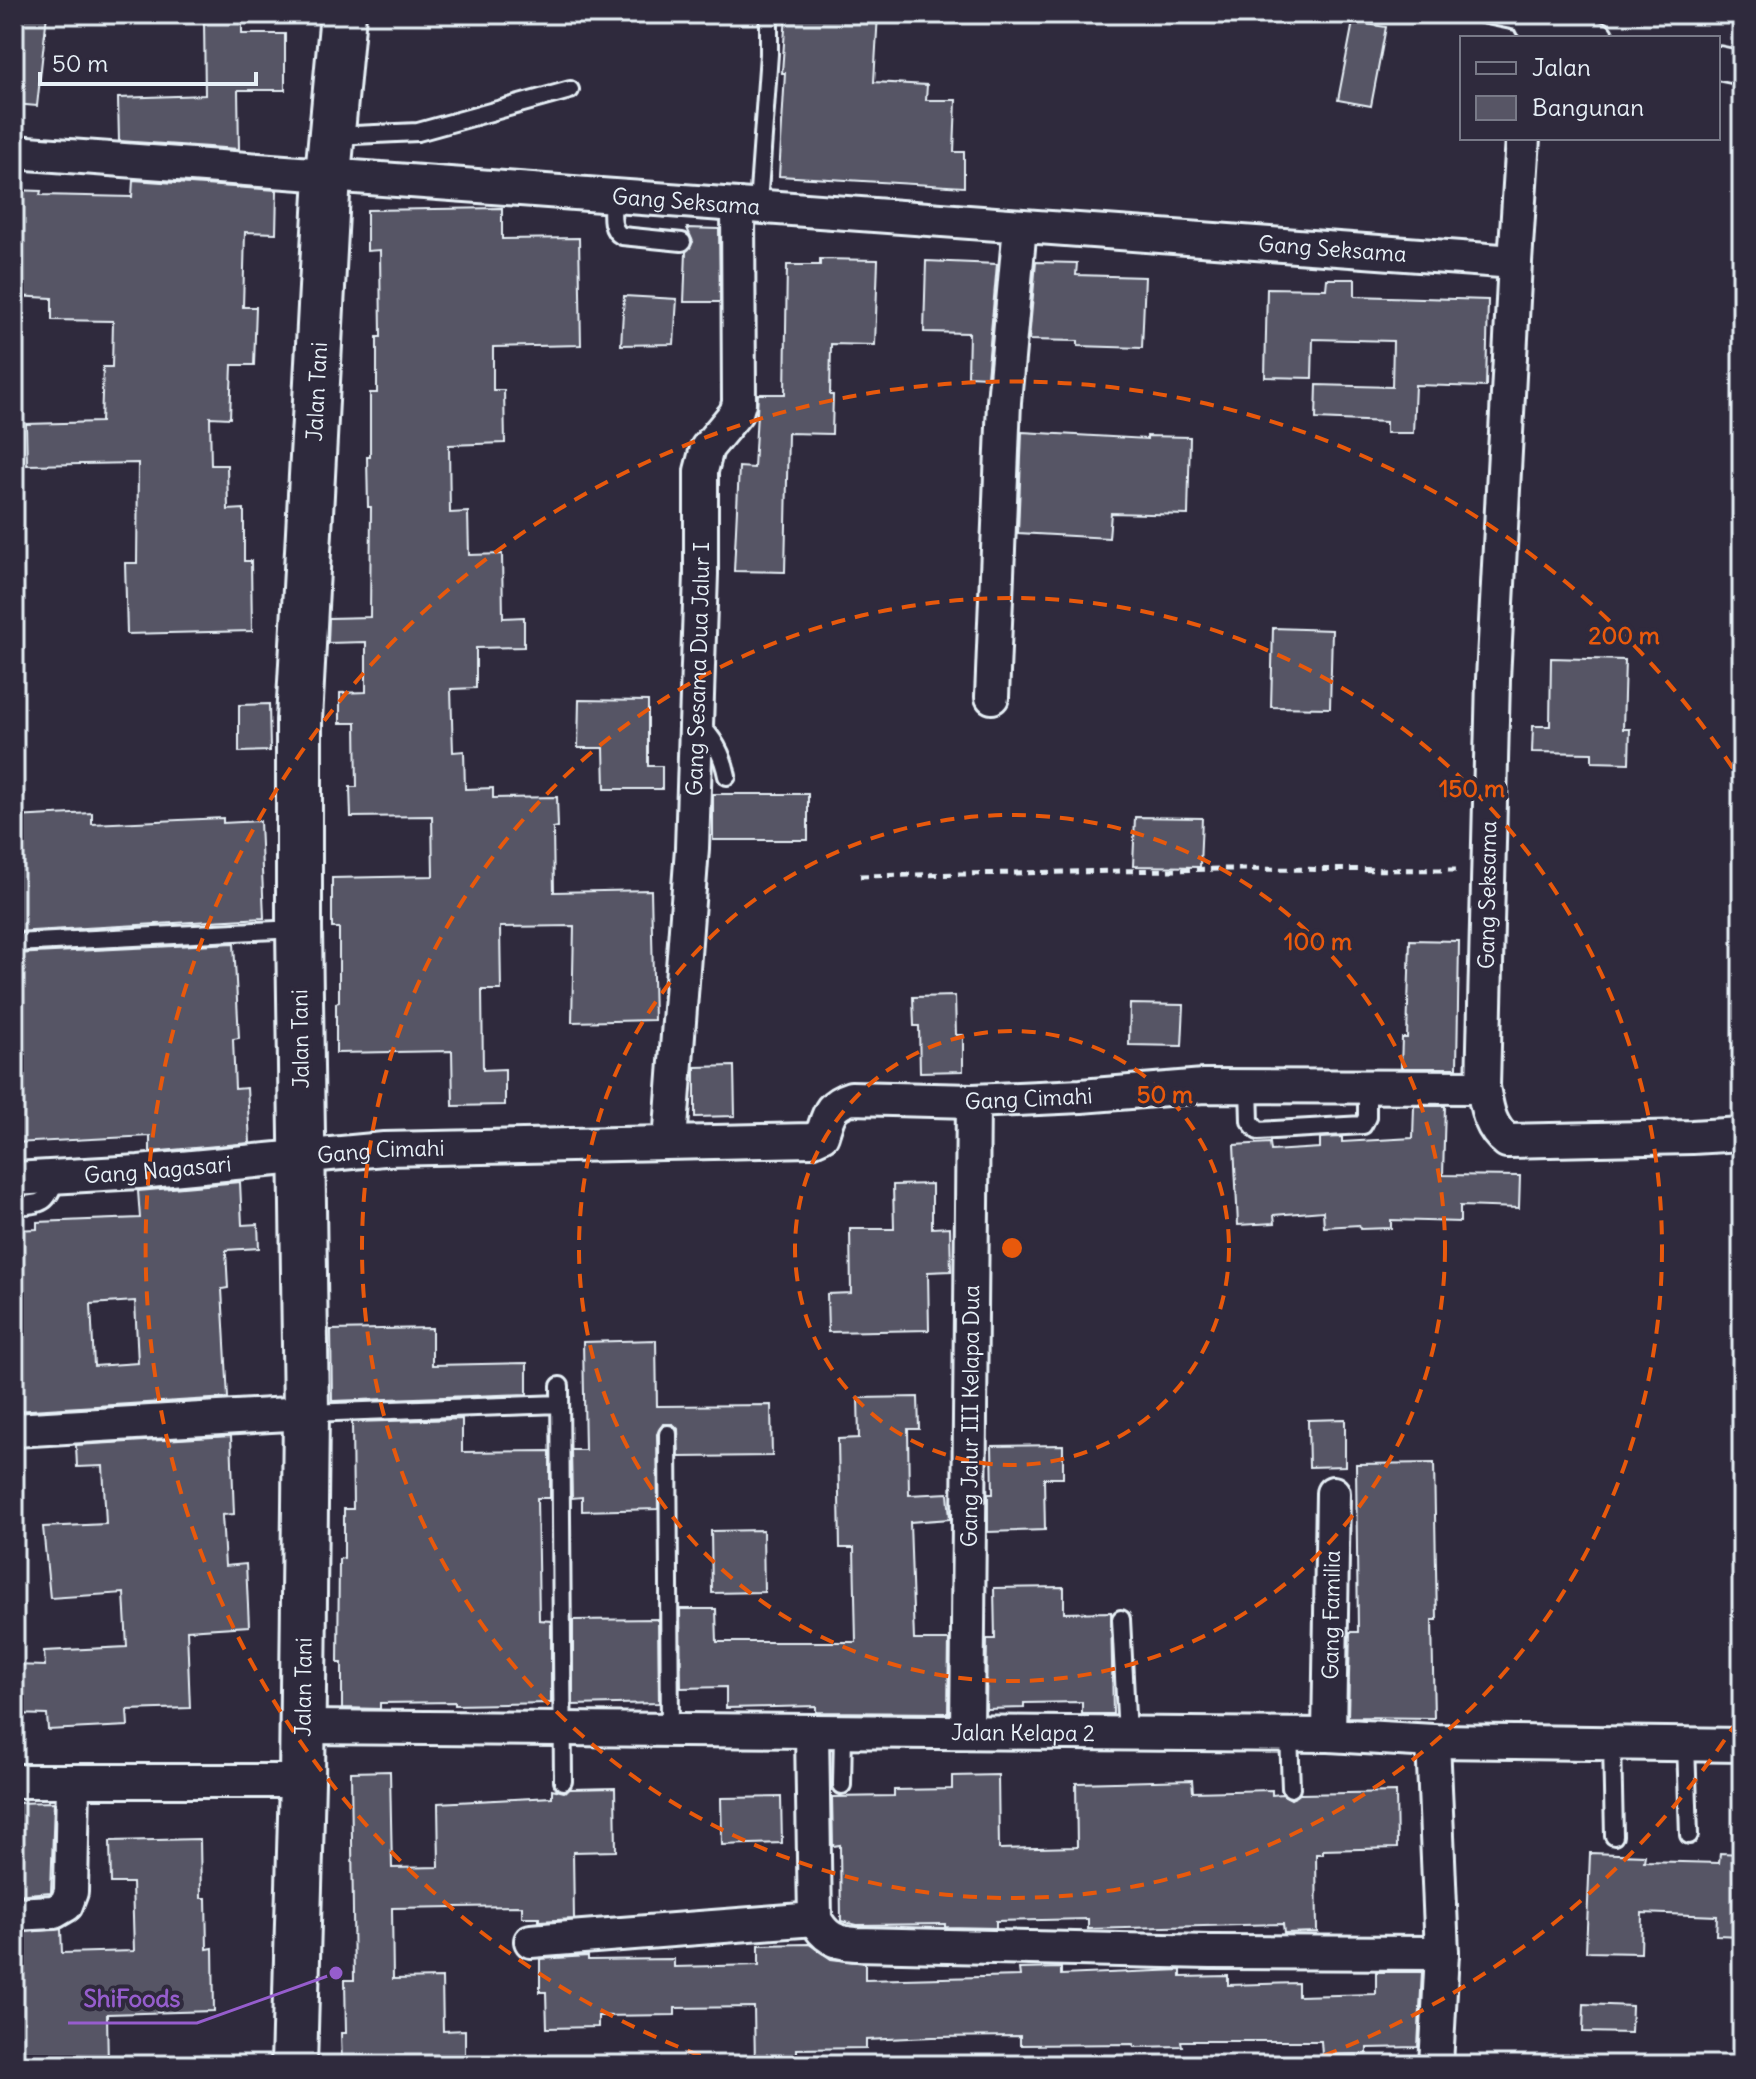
<svg xmlns="http://www.w3.org/2000/svg" width="1756" height="2079" viewBox="0 0 1756 2079" font-family="Delius,sans-serif">
  <style>
    .building { fill: #575565; stroke: #e8f1f8; stroke-width: 2; fill-rule: evenodd }
    .lines { fill: none; stroke-linecap: round; stroke-linejoin: round }
    .lane-casing { stroke: #e8f1f8; stroke-width: 22 }
    .street-casing { stroke: #e8f1f8; stroke-width: 38 }
    .highway-casing { stroke: #e8f1f8; stroke-width: 50 }
    .path { stroke: #e8f1f8; stroke-width: 5; stroke-dasharray: 8 6; stroke-linecap: butt }
    .lane { stroke: #2f2a3d; stroke-width: 16 }
    .street { stroke: #2f2a3d; stroke-width: 32 }
    .highway { stroke: #2f2a3d; stroke-width: 44 }
    .ring { fill: none; stroke: #e8590c; stroke-width: 4; stroke-dasharray: 14 10 }
    .labels { text-anchor: middle; stroke-width: 8; stroke-linejoin: round; paint-order: stroke }
    .street-label { font-size: 22px; fill: #e8f1f8; stroke: #2f2a3d }
    .centre { fill: #e8590c; stroke: #2f2a3d; stroke-width: 4 }
    .ring-label { font-size: 24px; text-anchor: middle; font-weight: bold; fill: #e8590c; stroke: #2f2a3d; stroke-width: 8; stroke-linejoin: round; paint-order: stroke }
    .leader { fill: none; stroke: #965dcd; stroke-width: 3 }
    .callout-dot { fill: #965dcd; stroke: #2f2a3d; stroke-width: 3 }
    .callout-label { font-size: 24px; text-anchor: middle; font-weight: bold; fill: #965dcd; stroke: #2f2a3d; stroke-width: 8; stroke-linejoin: round; paint-order: stroke }
  </style>
  <rect width="100%" height="100%" fill="#2f2a3d"/>
  <filter id="ink" filterUnits="userSpaceOnUse"><feTurbulence type="fractalNoise" baseFrequency=".0125" numOctaves="2"/><feDisplacementMap in="SourceGraphic" scale="16" xChannelSelector="R" yChannelSelector="G"/><feConvolveMatrix kernelMatrix="1 2 1 2 8 2 1 2 1" color-interpolation-filters="sRGB"/></filter>
  <g filter="url(#ink)">
    <path class="building" d="M14 14H47L37 106 14 104Z
      M786 14H878L874 82 927 85 926 100H956L954 152H964V187L779 176 785 73H782Z
      M204 21H242V34H285V90H238L239 149 119 141 118 98 205 95Z
      M1353 22 1386 27 1371 106 1338 100Z
      M133 180 277 190 276 233 245 232 243 307H256L254 365H232L230 418 210 417 211 465H227L228 510 244 509V561H251L252 631 127 634 125 563H137L138 463 27 465 26 424 101 422 103 367H112L113 321 52 320V298L14 296V190L41 191 40 195 132 197Z
      M502 208V239L579 238 581 345 493 347V390H504L505 443 449 445 450 513 468 512 469 555 502 554 503 618 524 617V647L476 648V688L451 689 453 752 464 751 465 789 493 788V798L557 797 558 827 553 828 554 892 651 890 654 1020 572 1022 574 926 500 927 501 990H482L483 1070 505 1069V1105L453 1106 452 1051 336 1053V1003L339 1002V928H332V878L433 876 432 816 351 817 350 787H357L356 723H340V693L366 692V642L328 643 329 618 370 617 371 507H368L367 457H370V393H377V337H381L380 250 367 251V210Z
      M687 228 719 229 720 302H684L686 252 693 242Z
      M820 259 878 260 875 345 831 344 830 395H833L832 434 788 433 785 572 734 571 739 467 754 468 758 394H785L787 265H820Z
      M926 261 997 264 987 377 968 376 969 333 924 332Z
      M1036 262 1077 263 1076 275 1145 277 1142 348 1078 346V341L1029 340Z
      M1327 279H1355V296L1488 300 1486 387 1415 385 1413 433H1386V422L1316 419 1317 385 1392 387 1393 341 1313 339 1312 378 1265 377 1267 288 1326 289Z
      M624 296 677 299 674 344 621 345Z
      M1022 432 1147 439V436L1190 437 1188 515 1111 513 1109 538 1018 533Z
      M1273 628 1332 630 1330 708 1271 707Z
      M1551 658 1625 660 1623 729H1630L1629 763 1592 762V753L1532 752 1533 726H1550Z
      M579 700 648 701V766H662V789H605L604 748H578Z
      M269 704 270 751 239 752V705Z
      M713 794H808V840H713Z
      M92 813V824L223 818V823L260 821 264 918 14 932V817Z
      M1135 817 1202 818 1200 867 1133 866Z
      M1410 940 1459 941 1457 1068H1401L1402 1038H1407Z
      M234 943 239 1038 233 1039 235 1089 247 1088 250 1143 150 1152V1136L14 1143V954Z
      M955 996 956 1035H963V1071L920 1072 919 1026H914L913 997Z
      M1130 1004 1184 1005 1182 1046 1129 1045Z
      M734 1066 735 1116 695 1117V1067Z
      M1414 1106H1445L1443 1175 1520 1176 1519 1208 1460 1206V1222L1391 1220V1228L1360 1229 1359 1225 1324 1227 1323 1211 1274 1215 1275 1223 1238 1225 1234 1145 1270 1143 1271 1151 1320 1148V1138L1342 1137V1142L1413 1138Z
      M240 1182 242 1225 258 1224 259 1248 226 1250 228 1288 222 1289 228 1398 14 1411V1230L37 1229V1222L140 1218 138 1191ZM135 1301 138 1363 94 1366 91 1304Z
      M932 1184V1228L950 1227 951 1271 928 1272 929 1330 828 1332 827 1294 851 1293 850 1229H894L893 1185Z
      M432 1328V1365L527 1363V1394L332 1401 331 1330Z
      M656 1340 657 1406 771 1405 772 1456 679 1457 678 1429 673 1424H663L657 1434 658 1509 582 1511V1497L572 1498 571 1450H585L583 1342Z
      M918 1397 919 1429H908L909 1495 948 1493 950 1519 910 1522 914 1640H949L948 1713 816 1712V1706L726 1708V1687L681 1688 680 1609H716L717 1642H856L854 1548H840L838 1439 859 1438 858 1398Z
      M462 1419V1452L550 1451V1498H537L539 1620 551 1621V1703L455 1705V1702L380 1703V1709L342 1708V1663H338L339 1559 344 1558V1509H353L352 1422Z
      M1345 1419V1466L1309 1467 1308 1420Z
      M231 1436 234 1514 222 1515 225 1566 246 1564 249 1626 187 1630 190 1708 127 1710 128 1726 48 1730 47 1715 14 1714V1665L45 1666 44 1651 127 1647 124 1593 50 1598 43 1527 106 1524 103 1466 77 1467 76 1445Z
      M1063 1445V1478H1044L1045 1530 988 1532V1494H993L992 1446Z
      M1434 1463 1437 1620H1432L1434 1718 1348 1717 1350 1632H1358L1356 1464Z
      M763 1530 764 1592 712 1593 711 1531Z
      M1064 1587V1613L1111 1612 1113 1714H1082V1702L1024 1703V1708L986 1709 987 1639H995L994 1588Z
      M658 1619 659 1703 573 1705V1620Z
      M390 1771 392 1868 439 1867 438 1803 552 1797V1789L564 1792 570 1789 615 1788 616 1851 573 1852 574 1919 539 1921V1917H522V1906L392 1908 393 1979 442 1978 443 2031 465 2030V2065H342L341 2033H346L345 1980H354L351 1772Z
      M998 1775 999 1849 1077 1847 1076 1783 1192 1780 1193 1792 1272 1790V1795L1282 1794 1291 1799 1300 1794 1396 1792 1397 1848 1323 1850V1854H1316L1317 1932 1284 1933 1283 1924 1088 1929V1919L996 1921V1928L945 1927V1924L857 1925 841 1921 840 1845 833 1846 832 1797 894 1796V1790L952 1789V1776Z
      M781 1797 782 1843 722 1845 721 1798Z
      M54 1802 51 1892 15 1895 14 1803Z
      M200 1839 201 1898H206L207 1949 213 1948 214 2011 107 2014 108 2065H14V1933L61 1929 62 1953 134 1951 132 1883H111L110 1841Z
      M1590 1853 1645 1855 1644 1861 1719 1863 1720 1853 1742 1854V1936L1716 1935 1717 1916 1642 1913 1641 1953 1586 1952Z
      M809 1944 831 1959 865 1963V1980L1020 1976 1019 1969 1061 1968V1975L1181 1970V1977L1228 1976V1985L1298 1983V1996L1376 1994V1972H1422L1418 2047 1367 2048V2054L1322 2055 1321 2041H1181L1182 2046 1134 2047 1133 2044 1020 2045V2036L932 2037 866 2040V2048L797 2049V2065H755L754 2007 675 2008V2015L598 2016V2027L547 2028 546 1992H540V1959L588 1956V1960L674 1959V1967L759 1965V1945Z
      M1584 2004 1632 2006 1631 2033 1583 2032Z"/>
    <g class="lines">
      <defs>
        <path id="lane" d="M1482 14 1531 24
          M333 136 418 132 570 90
          M613 195C613 209 608 229 622 236L682 242
          M758 205 769 54V14
          M698 723C714 738 723 755 727 776
          M14 943 297 929
          M1249 1087 1250 1121 1258 1131 1363 1125 1367 1117V1088
          M14 1206C41 1204 47 1205 56 1178
          M560 1386 563 1781
          M308 1413 560 1404
          M668 1434 670 1731
          M1121 1619 1127 1735
          M1289 1735 1291 1788
          M1612 1743 1614 1836
          M1686 1744 1689 1835
          M842 1785 843 1733"/>
        <g id="street">
          <path d="M1532 14 1531 24 1597 38"/>
          <path d="M1718 63 1742 68"/>
          <path id="s1" d="M14 152 1515 262 1493 679 1483 1087"/>
          <path d="M1515 262 1523 138"/>
          <path d="M992 697 1004 402 1020 226"/>
          <path id="s2" d="M670 1142 692 848 701 574V471L707 448 736 413 739 403 738 205"/>
          <path id="s3" d="M14 1179 139 1172 384 1149 811 1140 822 1135C829 1114 829 1105 851 1098L973 1101 1081 1096 1204 1086 1483 1087C1487 1108 1489 1127 1507 1141L1692 1137 1742 1134"/>
          <path d="M14 1430 306 1413"/>
          <path id="s4" d="M303 1727 1329 1735 1433 1741 1742 1745"/>
          <path id="s5" d="M967 1732 973 1101"/>
          <path d="M812 1733 815 1919C824 1937 836 1943 856 1944L1211 1952 1442 1953"/>
          <path id="s6" d="M1329 1735 1333 1493"/>
          <path d="M1433 1741 1442 1953 1436 2065"/>
          <path d="M14 1781H302"/>
          <path d="M14 1914 54 1912 66 1905 71 1892 73 1781"/>
          <path d="M531 1941 815 1919"/>
        </g>
        <g id="highway">
          <path id="s7" d="M294 2065 302 1781 306 1413 299 928V720L328 175 343 14"/>
        </g>
      </defs>
      <use href="#lane" class="lane-casing"/>
      <use href="#street" class="street-casing"/>
      <use href="#highway" class="highway-casing"/>
      <path class="path" d="M860 876 1222 869 1458 870"/>
      <use href="#lane" class="lane"/>
      <use href="#street" class="street"/>
      <use href="#highway" class="highway"/>
    </g>
  </g>
  <g class="ring">
    <circle cx="1012" cy="1248" r="217"/>
    <circle cx="1012" cy="1248" r="433"/>
    <circle cx="1012" cy="1248" r="650"/>
    <path d="M1738 1720A866 866 0 0 1 1301 2064M723 2064A866 866 0 1 1 1738 776"/>
  </g>
  <g class="labels">
    <g class="street-label">
      <text dy="8" stroke="none"><textPath href="#s1" startOffset="674">Gang Seksama</textPath></text>
      <text dy="8" stroke="none"><textPath href="#s1" startOffset="1322">Gang Seksama</textPath></text>
      <text dy="8" stroke="none"><textPath href="#s7" startOffset="1674">Jalan Tani</textPath></text>
      <text dy="8" stroke="none"><textPath href="#s2" startOffset="474">Gang Sesama Dua Jalur I</textPath></text>
      <text transform="translate(1487 895) rotate(-89)" y="8">Gang Seksama</text>
      <text transform="translate(300 1039) rotate(-91)" y="8">Jalan Tani</text>
      <text dy="8" stroke="none"><textPath href="#s3" startOffset="1038">Gang Cimahi</textPath></text>
      <text dy="8" stroke="none"><textPath href="#s3" startOffset="368">Gang Cimahi</textPath></text>
      <text dy="8" stroke="none"><textPath href="#s3" startOffset="144">Gang Nagasari</textPath></text>
      <text dy="8" stroke="none"><textPath href="#s5" startOffset="316">Gang Jalur III Kelapa Dua</textPath></text>
      <text dy="8" stroke="none"><textPath href="#s6" startOffset="120">Gang Familia</textPath></text>
      <text dy="8" stroke="none"><textPath href="#s7" startOffset="378">Jalan Tani</textPath></text>
      <text dy="8" stroke="none"><textPath href="#s4" startOffset="720">Jalan Kelapa 2</textPath></text>
    </g>
  </g>
  <circle cx="1012" cy="1248" r="12" class="centre"/>
  <g class="ring-label">
    <text x="1624" y="644">200 m</text>
    <text x="1472" y="797">150 m</text>
    <text x="1318" y="950">100 m</text>
    <text x="1165" y="1103">50 m</text>
  </g>
  <path class="leader" d="M336 1973L197 2023H68"/>
  <circle class="callout-dot" cx="336" cy="1973" r="8"/>
  <g class="callout-label">
    <text x="132" y="2007">ShiFoods</text>
  </g>
  <rect width="1756" height="2079" fill="none" stroke="#2f2a3d" stroke-width="48"/>
  <rect x="24" y="24" width="1708" height="2031" fill="none" stroke="#e8f1f8" stroke-width="3" filter="url(#ink)"/>
  <rect x="1460" y="36" width="260" height="104" fill="#2f2a3d" stroke="#797a88" stroke-width="2"/>
  <rect x="1476" y="62" width="40" height="12" fill="#2f2a3d" stroke="#797a88" stroke-width="2"/>
  <text x="1532" y="76" font-size="24" fill="#e8f1f8">Jalan</text>
  <rect x="1476" y="96" width="40" height="24" fill="#575565" stroke="#797a88" stroke-width="2"/>
  <text x="1532" y="116" font-size="24" fill="#e8f1f8">Bangunan</text>
  <path d="M40 72v12h216v-12" fill="none" stroke="#e8f1f8" stroke-width="4"/>
  <text x="52" y="72" font-size="24" fill="#e8f1f8" stroke="#2f2a3d" stroke-width="6" paint-order="stroke">50 m</text>
</svg>
